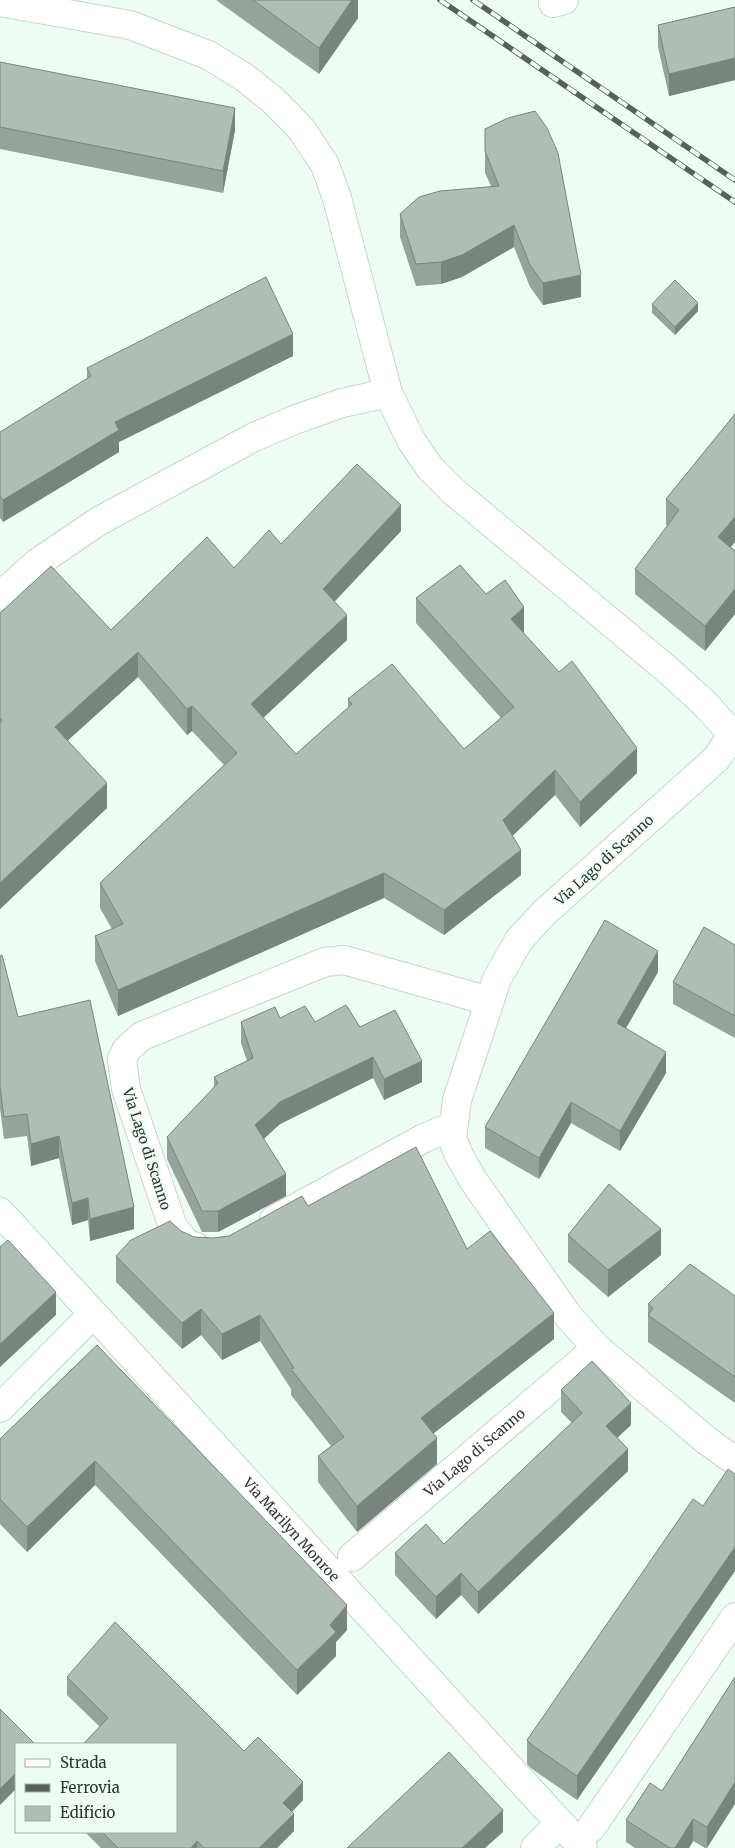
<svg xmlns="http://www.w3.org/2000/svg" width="735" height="1848" viewBox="0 0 735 1848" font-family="Merriweather,serif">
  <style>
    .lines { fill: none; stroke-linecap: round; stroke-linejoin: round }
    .minor-casing { stroke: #c6d5cc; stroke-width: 30 }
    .minor { stroke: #fff; stroke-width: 28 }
    .rail-casing { stroke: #58605b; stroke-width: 5.5 }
    .rail { stroke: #eefdf4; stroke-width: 4; stroke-dasharray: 11; stroke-linecap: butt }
    .wall { fill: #96a39c }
    .shaded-wall { fill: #7a847f }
    .building { fill: #afbdb5; stroke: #7a847f }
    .labels { text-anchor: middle; stroke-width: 4.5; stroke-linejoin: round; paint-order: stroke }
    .street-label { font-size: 14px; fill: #2f3532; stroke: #eefdf4 }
  </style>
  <rect width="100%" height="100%" fill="#eefdf4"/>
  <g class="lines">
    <defs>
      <g id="minor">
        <path d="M0 2 130 25 208 55 244 77 274 101 302 130 325 165 337 198 388 393 411 440 430 468 453 491 669 671 704 703 735 737"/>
        <path d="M553 3 564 0"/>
        <path d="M0 596 37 563 99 521 254 437 294 420 342 403 388 393"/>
        <path d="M735 731 716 759 545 912 519 940 497 979 457 1100 452 1138 459 1155 473 1180 569 1317 597 1348 706 1440 735 1461"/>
        <path id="s1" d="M0 1212 583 1848"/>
        <path d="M274 1220 424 1138 453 1126"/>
        <path d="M196 1247 187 1244 173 1227 126 1089 122 1059 127 1049 142 1036 325 962 344 960 489 1001"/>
        <path d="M0 1408 93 1314"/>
        <path id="s2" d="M352 1557 597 1348"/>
        <path d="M591 1828 735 1617"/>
        <path d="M535 1848 560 1823"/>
      </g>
    </defs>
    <use href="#minor" class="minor-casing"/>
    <use href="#minor" class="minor"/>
    <defs>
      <path id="rail" d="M440 0 735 202
        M473 0 735 180"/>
    </defs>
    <use href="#rail" class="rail-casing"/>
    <use href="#rail" class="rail"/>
  </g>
  <path class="wall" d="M216 0H358V18L319 74Z
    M735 7V80L669 96 658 47V25Z
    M0 62 235 130 223 193 0 149Z
    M485 129 581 297 543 305 530 287 514 247 462 277 441 284 416 286 400 237V214L491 186 485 173Z
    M652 304 698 311 675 335 652 313Z
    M293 356 119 442V452L3 522 0 518V432L87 379V368Z
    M735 414V542L731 547 735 551V614L705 651 635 594V569L667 526 666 524V499Z
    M401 531 334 601 347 640 263 718 296 754 348 708V699L464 749 501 718 416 623V598L486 594 524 632 523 633 637 773 580 827 555 795 512 836 521 875 444 935 384 898 118 1016 95 961V936L112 929 100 908V883L224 765 192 731 187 735 138 677 68 740 107 808 0 909V613L111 630 281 544Z
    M735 945V1038L673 1004V982Z
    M0 956 18 1017 134 1229 90 1241 88 1220 72 1225 59 1158 31 1166 27 1136 4 1139 0 1109Z
    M658 972 626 1028 666 1073 620 1151 571 1123 539 1179 485 1148V1127Z
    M280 1018 360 1027 422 1082 384 1100 373 1078 280 1124 264 1139 286 1196 218 1232H202L167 1159V1137L214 1088V1077L247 1061 241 1043V1022Z
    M308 1206 467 1249 554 1339 433 1434 437 1464 357 1532 318 1482V1456L331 1446 291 1395V1389L260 1341 222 1360 201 1335 182 1349 116 1282V1256L181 1231 194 1237 213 1238 229 1236Z
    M568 1235 661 1255 608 1297 568 1262Z
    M735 1296V1403L648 1342V1304Z
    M97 1345 347 1630 336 1642V1656L297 1695 95 1485 27 1552 0 1524V1439Z
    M561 1390 631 1425 617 1438 628 1471 478 1614 461 1595 436 1619 395 1575V1553L444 1544 572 1423 561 1412Z
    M735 1474V1571L577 1800 532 1769 527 1764V1740L703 1506Z
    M67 1677 244 1751 303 1800 292 1812 294 1831 277 1848H101L85 1832H176L100 1727 67 1695Z
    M735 1677 707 1848H705L693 1841 689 1848H635L626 1842V1820L662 1791Z"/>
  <path class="shaded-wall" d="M352 0H358V18L319 74V48Z
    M735 58V80L669 96V74Z
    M235 108V130L223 193V171Z
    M514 225V247L462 277 441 284V262Z
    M581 275V297L543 305V283Z
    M698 303V311L675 335V327Z
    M293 334V356L119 442V452L3 522V500L115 422Z
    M401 505V531L323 614V589Z
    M735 517V542L718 562V537Z
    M735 589V614L705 651V626Z
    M524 607V632L511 644V619Z
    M347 615V640L251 729V704Z
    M138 652V677L55 752V727Z
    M192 706V731L187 735V709Z
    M637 748V773L580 827V802Z
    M555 770V795L503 845V820Z
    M107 783V808L0 909V883Z
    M521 850V875L444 935V910Z
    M384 873V898L118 1016V990Z
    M658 951V972L617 1044V1023Z
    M666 1052V1073L620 1151V1131Z
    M373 1057V1078L280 1124 255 1146V1125L280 1102Z
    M422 1061V1082L384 1100V1079Z
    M571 1102V1123L539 1179V1158Z
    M59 1136V1158L31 1166V1144Z
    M286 1174V1196L218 1232V1211Z
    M88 1198V1220L72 1225V1203Z
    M134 1207V1229L90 1241V1219Z
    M661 1229V1255L608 1297V1270Z
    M56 1292V1315L0 1367V1344Z
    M201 1309V1335L182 1349V1323Z
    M554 1313V1339L421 1443V1418Z
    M260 1315V1341L222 1360V1334Z
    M631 1403V1425L606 1448V1426Z
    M437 1438V1464L357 1532V1506Z
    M628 1449V1471L478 1614V1592Z
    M95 1461V1485L27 1552V1527Z
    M735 1547V1571L577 1800V1776Z
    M461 1573V1595L436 1619V1597Z
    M347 1605V1630L336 1642V1656L297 1695V1670L330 1625Z
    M16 1773V1789L0 1805V1789Z
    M303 1782V1800L283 1821V1803Z
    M735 1782V1804L707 1848V1827Z
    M503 1810V1832L485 1848H462Z
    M294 1814V1831L277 1848H259Z
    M693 1819V1841L689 1848H675Z
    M197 1841V1848H191Z"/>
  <path class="building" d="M253 0H352L319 48Z
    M735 7V58L669 74 658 25Z
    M0 62 235 108 223 171 0 127Z
    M535 111 547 128 558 153 581 275 543 283 530 265 514 225 462 255 441 262 416 264 400 214 419 197 440 191 499 186 485 151V129L508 118Z
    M266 277 293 334 115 422 119 430 3 500 0 496V432L91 376 87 368Z
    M675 280 698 303 675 327 652 304Z
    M735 414V517L718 537 735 551V589L705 626 635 569 679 510 666 499Z
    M357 464 401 505 323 589 347 615 251 704 296 754 352 704 348 699 392 664 464 749 514 707 416 598 460 565 486 594 505 580 524 607 511 619 559 672 572 661 637 748 580 802 555 770 503 820 521 850 444 910 384 873 118 990 95 936 123 924 100 883 237 753 192 706 187 709 138 652 55 727 107 783 0 883V723L2 720 0 718V613L51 566 111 630 207 537 234 568 269 530 281 544Z
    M605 920 658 951 617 1023 666 1052 620 1131 571 1102 539 1158 485 1127Z
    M704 927 735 945V1016L673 982Z
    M2 955 18 1017 90 1000 134 1207 90 1219 88 1198 72 1203 59 1136 31 1144 27 1114 4 1117 0 1087V956Z
    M346 1005 360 1027 395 1010 422 1061 384 1079 373 1057 280 1102 255 1125 286 1174 218 1211H202L167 1137 218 1083 214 1077 253 1058 241 1022 275 1007 280 1018 305 1006 315 1022Z
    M416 1147 467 1249 490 1231 554 1313 421 1418 437 1438 357 1506 318 1456 344 1437 291 1369 294 1368 260 1315 222 1334 201 1309 182 1323 116 1256 131 1240 170 1221 181 1231 194 1237 213 1238 229 1236 302 1196 308 1206Z
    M609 1184 661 1229 608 1270 568 1235Z
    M8 1240 56 1292 0 1344V1247Z
    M690 1264 735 1296V1377L648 1315 653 1308 648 1304Z
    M97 1345 347 1605 330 1625 336 1632 297 1670 95 1461 27 1527 0 1499V1439Z
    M592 1361 631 1403 606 1426 628 1449 478 1592 461 1573 436 1597 395 1553 426 1524 444 1544 582 1413 561 1390Z
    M728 1469 735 1474V1547L577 1776 532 1745 527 1740 693 1499 703 1506Z
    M115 1622 244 1751 258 1737 303 1782 283 1803 294 1814 259 1848H204L197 1841 191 1848H118L102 1832H176V1744H83L108 1718 67 1677Z
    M735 1677V1782L707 1827 693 1819 675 1848H670L626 1820 650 1783 662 1791Z
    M0 1709 35 1744H16V1773L0 1789Z
    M449 1752 503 1810 462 1848H347Z"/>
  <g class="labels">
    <g class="street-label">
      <text transform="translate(604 860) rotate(-42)" y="5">Via Lago di Scanno</text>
      <text transform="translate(147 1149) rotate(72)" y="5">Via Lago di Scanno</text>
      <text dy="5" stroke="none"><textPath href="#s2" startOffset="161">Via Lago di Scanno</textPath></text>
      <text dy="5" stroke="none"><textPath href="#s1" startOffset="431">Via Marilyn Monroe</textPath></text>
    </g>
  </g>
  <rect x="15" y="1743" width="162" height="90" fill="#eefdf4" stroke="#a2ada6"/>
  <rect x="25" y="1759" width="25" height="8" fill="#ffffff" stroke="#a2ada6"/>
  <text x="60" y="1768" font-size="15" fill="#2f3532">Strada</text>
  <rect x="25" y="1784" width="25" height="8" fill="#58605b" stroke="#a2ada6"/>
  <text x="60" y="1793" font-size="15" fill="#2f3532">Ferrovia</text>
  <rect x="25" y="1806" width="25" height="15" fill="#afbdb5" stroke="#a2ada6"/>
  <text x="60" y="1818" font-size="15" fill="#2f3532">Edificio</text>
</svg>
